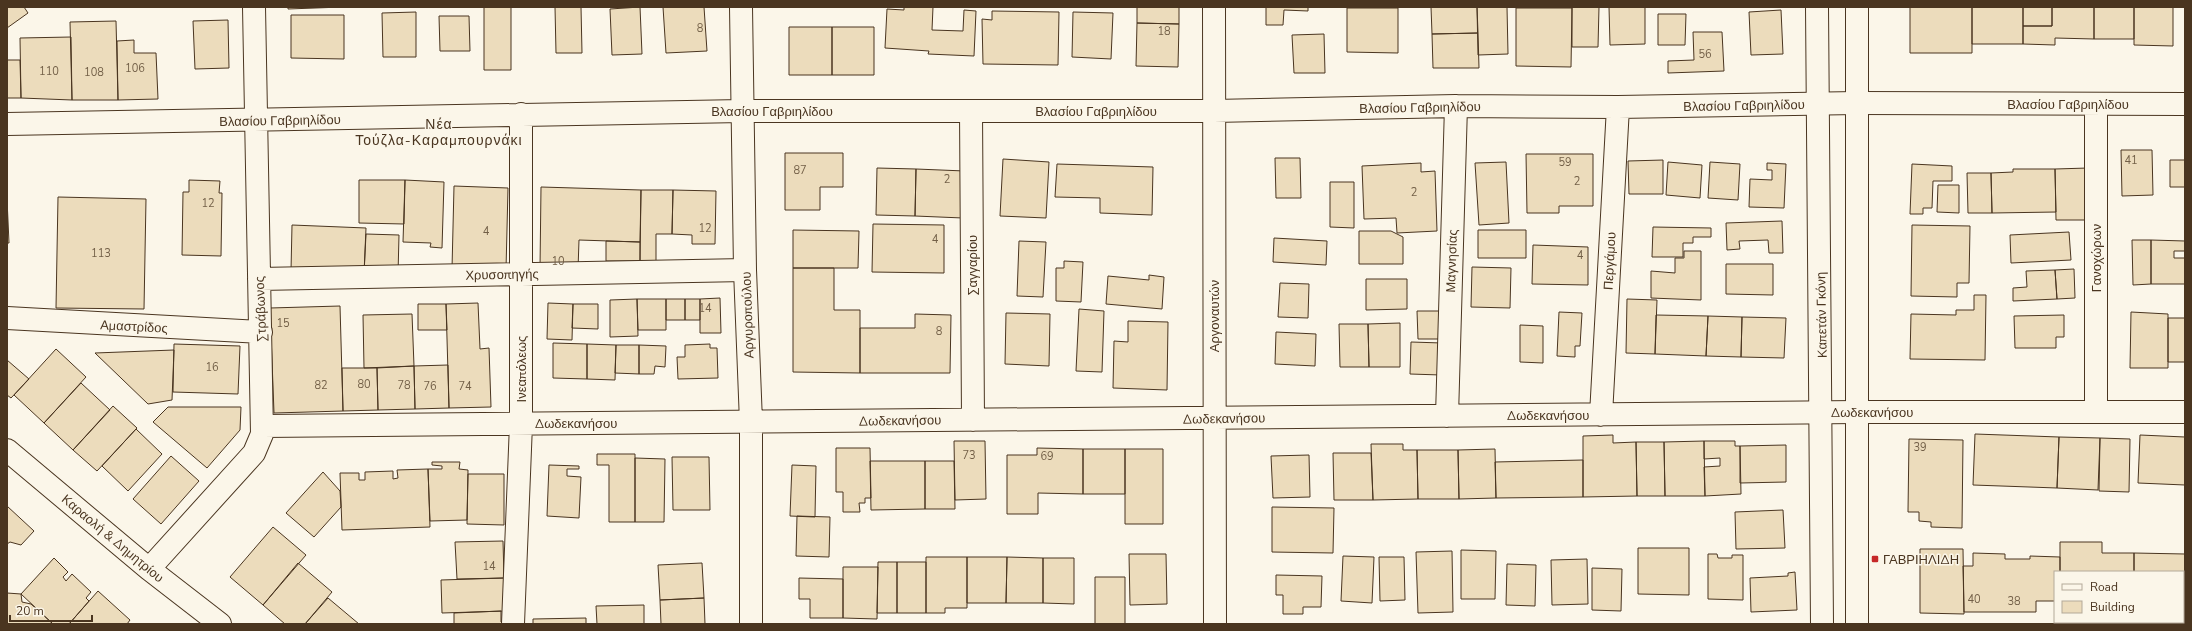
<svg xmlns="http://www.w3.org/2000/svg" width="2192" height="631" viewBox="0 0 2192 631" font-family="'Nunito Sans',sans-serif">
  <style>
    .building { fill: #ecdcbc; stroke: #4a3520 }
    .lines { fill: none; stroke-linecap: round; stroke-linejoin: round }
    .minor-casing { stroke: #4a3520; stroke-width: 24 }
    .major-casing { stroke: #4a3520; stroke-width: 24 }
    .minor { stroke: #fbf6e9; stroke-width: 22 }
    .major { stroke: #fbf6e9; stroke-width: 22 }
    .poi-dot { fill: #c62828; stroke: #fbf6e9; stroke-width: 1.5 }
    .labels { text-anchor: middle; stroke-width: 3; stroke-linejoin: round; paint-order: stroke }
    .number-label { font-size: 11px; fill: #725f47 }
    .street-label { font-size: 13px; fill: #4a3520; stroke: #fbf6e9 }
    .poi-label { font-size: 13px; fill: #4a3520; stroke: #fbf6e9; text-anchor: start }
    .neighbourhood-label { font-size: 14px; letter-spacing: 1px; fill: #4a3520; stroke: #fbf6e9 }
  </style>
  <rect width="100%" height="100%" fill="#fbf6e9"/>
  <path class="building" d="M7 7H24L28 13 7 28Z
    M288 7H342L288 9Z
    M484 7H511V70H484Z
    M555 7H581L582 53H556Z
    M640 7 642 54 612 55 610 9Z
    M663 7H704L707 51 666 53Z
    M904 7H933L932 30 963 31 964 10 976 11 974 56 928 54 929 51 885 48 887 9 904 10Z
    M1137 7H1179V24L1137 23Z
    M1266 7H1308V11L1284 10 1283 25H1266Z
    M1431 7H1477L1478 33 1432 34Z
    M1477 7H1507L1508 54 1478 55Z
    M1572 7H1599L1598 47H1572Z
    M1609 7H1645V44L1610 45Z
    M1910 7H1972V53H1910Z
    M1972 7H2023V44H1972Z
    M2023 7H2052V26H2023Z
    M2052 7H2094V39L2055 38V45L2023 44V26H2052Z
    M2094 7H2134V39H2094Z
    M2134 7H2173V46L2134 45Z
    M1347 8H1398V53L1347 52Z
    M1516 8H1572L1571 67 1516 66Z
    M1781 10 1783 54 1751 55 1749 12Z
    M992 11 1059 12 1058 65 983 64 982 19 992 20Z
    M416 12V57H383L382 13Z
    M1073 12 1113 13 1111 59 1072 57Z
    M1658 14H1686L1685 45H1658Z
    M291 15H344V59L291 58Z
    M439 16H469L470 51H440Z
    M228 20 229 68 195 69 193 21Z
    M116 21 118 100H72L70 22Z
    M1137 23 1179 24 1178 67 1136 66Z
    M789 27H832V75H789Z
    M832 27H874V75H832Z
    M1693 32H1722L1724 71 1668 73V61L1694 60Z
    M1478 33 1479 68H1433L1432 34Z
    M1324 34 1325 73H1294L1292 35Z
    M71 37 72 100 21 98 20 38Z
    M134 40V53H156L158 99 118 100 117 41Z
    M7 60H20L21 98H7Z
    M2121 150H2152L2153 195 2122 196Z
    M785 153H843V187H820V210H785Z
    M1526 154H1593V206H1559V213H1527Z
    M1275 158H1300L1301 198H1276Z
    M1003 159 1049 162 1046 218 1000 216Z
    M1663 160V194H1629L1628 161Z
    M2170 160H2185V187H2170Z
    M1506 162 1509 223 1479 225 1475 163Z
    M1668 162 1702 165 1700 198 1666 195Z
    M1710 162 1740 164 1738 200 1708 198Z
    M1421 163V172L1435 171 1437 231 1397 233 1396 218 1364 219 1362 166Z
    M1767 163 1786 164 1784 208 1749 207 1750 179 1772 180V170H1767Z
    M1057 164 1153 167 1152 215 1100 213V198L1055 197Z
    M1912 164 1952 166V181H1933L1932 208H1923V214H1910Z
    M877 168 916 169 915 216 876 215Z
    M2088 168 2089 220H2056L2055 169Z
    M916 169 965 171 963 218 915 216Z
    M2013 169H2055L2056 212 1992 213 1991 173 2013 172Z
    M1967 173H1991L1992 213H1968Z
    M189 180 220 181 219 193H222L221 256 182 255 183 192H189Z
    M359 180H405L404 224 359 223Z
    M405 180 444 182 442 248 430 247 431 243 403 242Z
    M1330 182H1354V228L1330 227Z
    M1938 185H1959V213L1937 212Z
    M454 186 508 188 506 270 452 269Z
    M541 187 641 190 640 242 579 240 578 270 540 269Z
    M641 190H673L672 234H656V261H640Z
    M673 190 716 191 715 244H692V235L672 234Z
    M58 197 146 199 144 309 56 308Z
    M7 199 9 243H7Z
    M1782 221 1783 253H1769L1768 240 1739 241 1740 249 1727 250 1726 223Z
    M873 224 944 225V273L872 272Z
    M292 225 366 228 364 274 291 271Z
    M1912 225 1970 226 1969 283H1957V297L1911 296Z
    M1653 227 1711 228V237H1693V243H1683V257H1652Z
    M793 230 859 231 858 268H793Z
    M1478 230H1526V258H1478Z
    M1359 231H1391L1403 237V264H1359Z
    M2069 232 2071 260 2011 263 2010 235Z
    M366 234 399 235 398 275 364 274Z
    M1274 238 1327 241 1326 265 1273 262Z
    M2132 240H2151V284L2133 285Z
    M2151 240 2185 241V251H2174V258H2185V284H2151Z
    M606 241 640 242V261H606Z
    M1019 241 1046 242 1043 297 1017 296Z
    M1533 245 1588 247V285L1532 284Z
    M1684 251H1701V300L1651 298V271L1675 273V258H1684Z
    M1064 261 1083 262 1081 302 1056 301V268H1064Z
    M1726 264H1773V295L1726 294Z
    M1472 267 1511 268 1510 308 1471 307Z
    M793 268H834V310H860V373L793 372Z
    M2074 269 2075 298 2057 299 2055 270Z
    M2055 270 2057 299 2013 301V288L2027 287 2026 271Z
    M1149 275 1164 277 1162 309 1106 304 1108 276 1149 280Z
    M1366 279H1407V309L1366 310Z
    M1280 283 1309 284 1308 318 1278 317Z
    M1974 295H1986L1985 360 1910 359 1911 314 1956 315V310H1974Z
    M720 298 721 333H700V299Z
    M637 299 638 336 610 337V300Z
    M637 299H666V330H638Z
    M666 299H685V320H666Z
    M685 299H700V320H685Z
    M1627 299 1657 300 1655 354 1626 353Z
    M478 303 480 349 489 348 491 407 449 408 446 304Z
    M548 303 573 304 572 340 547 339Z
    M418 304H446L447 330H418Z
    M573 304H598V329L572 328Z
    M340 306 343 411 274 413 270 308Z
    M1079 309 1104 311 1102 372 1076 371Z
    M1417 311H1441V339H1418Z
    M1559 312 1582 313 1580 346H1575V357L1557 356Z
    M2131 312 2168 314V368H2130Z
    M1006 313 1050 314 1049 366 1005 364Z
    M412 314 414 366 364 368 363 315Z
    M915 314 951 315 950 373H860V328H915Z
    M1656 315 1708 316 1706 356 1655 354Z
    M2064 315V337H2056V348H2015L2014 316Z
    M1708 316 1742 317 1741 357 1706 356Z
    M1742 317 1786 318 1784 358 1741 357Z
    M2168 318H2185V362H2168Z
    M1128 321 1168 322 1167 390 1113 388 1114 341 1128 342Z
    M1400 323V367H1369L1368 324Z
    M1339 324H1368L1369 367H1340Z
    M1520 325 1543 326V363L1520 362Z
    M1276 332 1316 334 1315 366 1275 364Z
    M1411 342 1442 343 1441 375 1410 374Z
    M553 343 587 344V379L553 378Z
    M174 344 240 346 238 394 173 392Z
    M587 344 616 345 615 380 587 379Z
    M710 344V348H717L718 378 678 379 677 357H685V345Z
    M616 345H639V374L615 373Z
    M639 345 666 346 665 367 655 366 654 374H639Z
    M56 349 86 377 44 423 14 395Z
    M174 350 172 400 148 404 95 353Z
    M7 360 29 379 11 398 7 395Z
    M448 365 449 408 415 409 414 366Z
    M414 366 415 409 378 410 377 368Z
    M342 368H377L378 410 343 411Z
    M81 383 110 410 73 450 44 423Z
    M113 406 137 428 97 471 73 450Z
    M168 407H241L240 430 207 468 153 422Z
    M136 429 162 454 128 491 102 466Z
    M1975 434 2059 437 2057 488 1973 485Z
    M1613 435V443L1636 442 1637 496 1583 497V436Z
    M2140 435 2185 437V485L2138 483Z
    M2059 437 2100 438 2098 490 2057 488Z
    M2100 438 2130 439 2129 492 2099 491Z
    M1909 439 1963 440 1962 528 1931 527V522L1919 521V512H1908Z
    M954 441H985L986 499 955 500Z
    M1704 441 1705 496H1665L1664 442Z
    M1704 441H1735V446H1740L1741 494 1705 496 1704 467 1720 466V458L1704 459Z
    M1636 442H1664L1665 496H1637Z
    M1371 444H1403V450H1417L1418 499 1373 500Z
    M1786 445V482L1740 483V446Z
    M836 448H870L871 498H865V503H859L860 512H843V492H836Z
    M1037 448 1083 449V494L1038 493V514H1007V455H1037Z
    M1083 449H1125V494H1083Z
    M1125 449H1163V524H1125Z
    M1495 449 1496 498 1459 499 1458 450Z
    M1417 450H1458L1459 499H1418Z
    M1333 453H1371L1373 500H1334Z
    M597 454H635V522H609V465H597Z
    M1309 455 1310 497 1273 498 1271 456Z
    M171 456 199 481 161 524 133 499Z
    M672 457H709L710 510H673Z
    M635 458 665 459 664 522H635Z
    M1583 460V497L1496 498 1495 462Z
    M870 461H925V509L871 510Z
    M925 461H954L955 509H925Z
    M432 462H460L459 469 468 470 467 520 430 521 428 469H442V466L432 465Z
    M549 465 579 466V469H567V476L581 477 579 518 547 516Z
    M792 465 816 466 815 517 790 516Z
    M428 469 430 527 342 530 340 473H359V480H365V472L393 471V479L398 478 397 470Z
    M323 472 340 491 341 507 314 537 286 513Z
    M468 474H504V525L467 524Z
    M7 506 34 531 21 545 10 542 7 544Z
    M1272 507 1334 508 1333 553 1272 552Z
    M1783 510 1785 548 1736 549 1735 512Z
    M797 516 830 517 829 557 796 556Z
    M273 527 306 555 263 605 230 577Z
    M503 541 504 578 457 579 455 542Z
    M2060 542H2102V553H2134V572H2060Z
    M1638 548H1689V595L1638 594Z
    M1920 549H1963L1964 614 1920 613Z
    M1461 550 1496 551 1495 599H1461Z
    M1452 551 1453 612 1418 613 1416 552Z
    M1973 553 2005 554V559H2030V556L2060 557V572H2055V601H2036V612H1964L1963 566H1973Z
    M2134 553 2185 554V606H2183V572H2134Z
    M1129 554H1166L1167 604 1130 605Z
    M1708 554H1717L1718 558H1732V555H1743V600L1708 599Z
    M1343 556 1374 557 1372 603 1341 601Z
    M926 557H967V608H945V613H926Z
    M967 557H1007L1006 603H967Z
    M1007 557 1043 558V603H1006Z
    M1379 557H1404L1405 600 1380 601Z
    M54 558 68 572 63 577 66 581 72 574 91 592 86 598 89 601 69 624H53L21 594Z
    M1043 558H1074V604L1043 603Z
    M1587 559 1588 604 1552 605 1551 560Z
    M878 562H897V613H877Z
    M897 562H926V613H897Z
    M298 563 332 592 305 624H285L263 605Z
    M702 563 704 598 660 600 658 565Z
    M1507 564 1536 565 1535 606 1506 605Z
    M843 567H878L877 619 843 618Z
    M1592 568 1622 569 1621 611 1592 610Z
    M1795 572 1797 610 1751 612 1750 578 1788 576V573Z
    M1276 575 1322 576 1321 607H1303V614H1283V595H1276Z
    M1095 577H1125V624H1095Z
    M504 578 505 611 442 613 441 580Z
    M799 578 843 579V618H810V599H799Z
    M98 591 130 620 127 624H69Z
    M7 593 21 594 22 602 31 604 53 624H7Z
    M328 598 359 624H305Z
    M704 598 705 624H661L660 600Z
    M644 605V624H597L596 606Z
    M501 611V622H506V624H454V613Z
    M586 618V624H533V619Z"/>
  <g class="lines">
    <defs>
      <path id="minor" d="M741 7 745 270 751 422V624
        M1214 7 1215 624
        M2096 104V412
        M971 111 973 420
        M7 124 742 111H1214L1456 106 1618 107 1857 103 2185 104
        M259 279 745 270
        M7 318 261 332
        M1601 415 1618 107
        M1447 416 1456 106
        M263 426 1857 412H2185
        M7 450 149 569 220 624
        M149 569 254 453 262 434 254 7
        M513 624 521 424V114"/>
      <path id="major" d="M1817 7 1822 624
        M1857 7V624"/>
    </defs>
    <use href="#minor" class="minor-casing"/>
    <use href="#major" class="major-casing"/>
    <use href="#minor" class="minor"/>
    <use href="#major" class="major"/>
  </g>
  <rect class="poi-dot" x="1871" y="555" width="8" height="8" rx="2"/>
  <g class="labels">
    <g class="number-label">
      <text x="700" y="32">8</text>
      <text x="1164" y="35">18</text>
      <text x="1705" y="58">56</text>
      <text x="135" y="72">106</text>
      <text x="49" y="75">110</text>
      <text x="94" y="76">108</text>
      <text x="2131" y="164">41</text>
      <text x="1565" y="166">59</text>
      <text x="800" y="174">87</text>
      <text x="947" y="183">2</text>
      <text x="1577" y="185">2</text>
      <text x="1414" y="196">2</text>
      <text x="208" y="207">12</text>
      <text x="705" y="232">12</text>
      <text x="486" y="235">4</text>
      <text x="935" y="243">4</text>
      <text x="101" y="257">113</text>
      <text x="1580" y="259">4</text>
      <text x="558" y="265">10</text>
      <text x="705" y="312">14</text>
      <text x="283" y="327">15</text>
      <text x="939" y="335">8</text>
      <text x="212" y="371">16</text>
      <text x="364" y="388">80</text>
      <text x="321" y="389">82</text>
      <text x="404" y="389">78</text>
      <text x="430" y="390">76</text>
      <text x="465" y="390">74</text>
      <text x="1920" y="451">39</text>
      <text x="969" y="459">73</text>
      <text x="1047" y="460">69</text>
      <text x="489" y="570">14</text>
      <text x="1974" y="603">40</text>
      <text x="2014" y="605">38</text>
    </g>
    <g class="street-label">
      <text x="2068" y="109">Βλασίου Γαβριηλίδου</text>
      <text transform="translate(1744 105) rotate(-1)" y="5">Βλασίου Γαβριηλίδου</text>
      <text transform="translate(1420 107) rotate(-1)" y="5">Βλασίου Γαβριηλίδου</text>
      <text x="772" y="116">Βλασίου Γαβριηλίδου</text>
      <text x="1096" y="116">Βλασίου Γαβριηλίδου</text>
      <text transform="translate(280 120) rotate(-1)" y="5">Βλασίου Γαβριηλίδου</text>
      <text transform="translate(2096 258) rotate(-90)" y="5">Γανοχώρων</text>
      <text transform="translate(1451 261) rotate(-88)" y="5">Μαγνησίας</text>
      <text transform="translate(1609 261) rotate(-87)" y="5">Περγάμου</text>
      <text transform="translate(972 265) rotate(-90)" y="5">Σαγγαρίου</text>
      <text transform="translate(502 274) rotate(-1)" y="5">Χρυσοπηγής</text>
      <text transform="translate(260 309) rotate(-92)" y="5">Στράβωνος</text>
      <text transform="translate(747 315) rotate(-92)" y="5">Αργυροπούλου</text>
      <text transform="translate(1821 315) rotate(-91)" y="5">Καπετάν Γκόνη</text>
      <text transform="translate(1214 316) rotate(-90)" y="5">Αργοναυτών</text>
      <text transform="translate(134 326) rotate(3)" y="5">Αμαστρίδος</text>
      <text transform="translate(521 369) rotate(-90)" y="5">Ινεαπόλεως</text>
      <text x="1872" y="417">Δωδεκανήσου</text>
      <text x="1548" y="420">Δωδεκανήσου</text>
      <text transform="translate(1224 418) rotate(-1)" y="5">Δωδεκανήσου</text>
      <text transform="translate(900 420) rotate(-1)" y="5">Δωδεκανήσου</text>
      <text x="576" y="428">Δωδεκανήσου</text>
      <text transform="translate(113 538) rotate(40)" y="5">Καραολή &amp; Δημητρίου</text>
    </g>
    <g class="poi-label">
      <text x="1883" y="564">ΓΑΒΡΙΗΛΙΔΗ</text>
    </g>
    <g class="neighbourhood-label">
      <text x="439" y="129">Νέα<tspan x="439" dy="16">Τούζλα-Καραμπουρνάκι</tspan></text>
    </g>
  </g>
  <rect width="2192" height="631" fill="none" stroke="#4a3520" stroke-width="16"/>
  <rect x="2054" y="571" width="130" height="52" fill="#fbf6e9" stroke="#b4a999"/>
  <rect x="2062" y="584" width="20" height="6" fill="#fbf6e9" stroke="#b4a999"/>
  <text x="2090" y="591" font-size="12" fill="#4a3520">Road</text>
  <rect x="2062" y="601" width="20" height="12" fill="#ecdcbc" stroke="#b4a999"/>
  <text x="2090" y="611" font-size="12" fill="#4a3520">Building</text>
  <path d="M10 615v6h82v-6" fill="none" stroke="#4a3520" stroke-width="2"/>
  <text x="16" y="615" font-size="12" fill="#4a3520" stroke="#fbf6e9" stroke-width="3" paint-order="stroke">20 m</text>
</svg>
